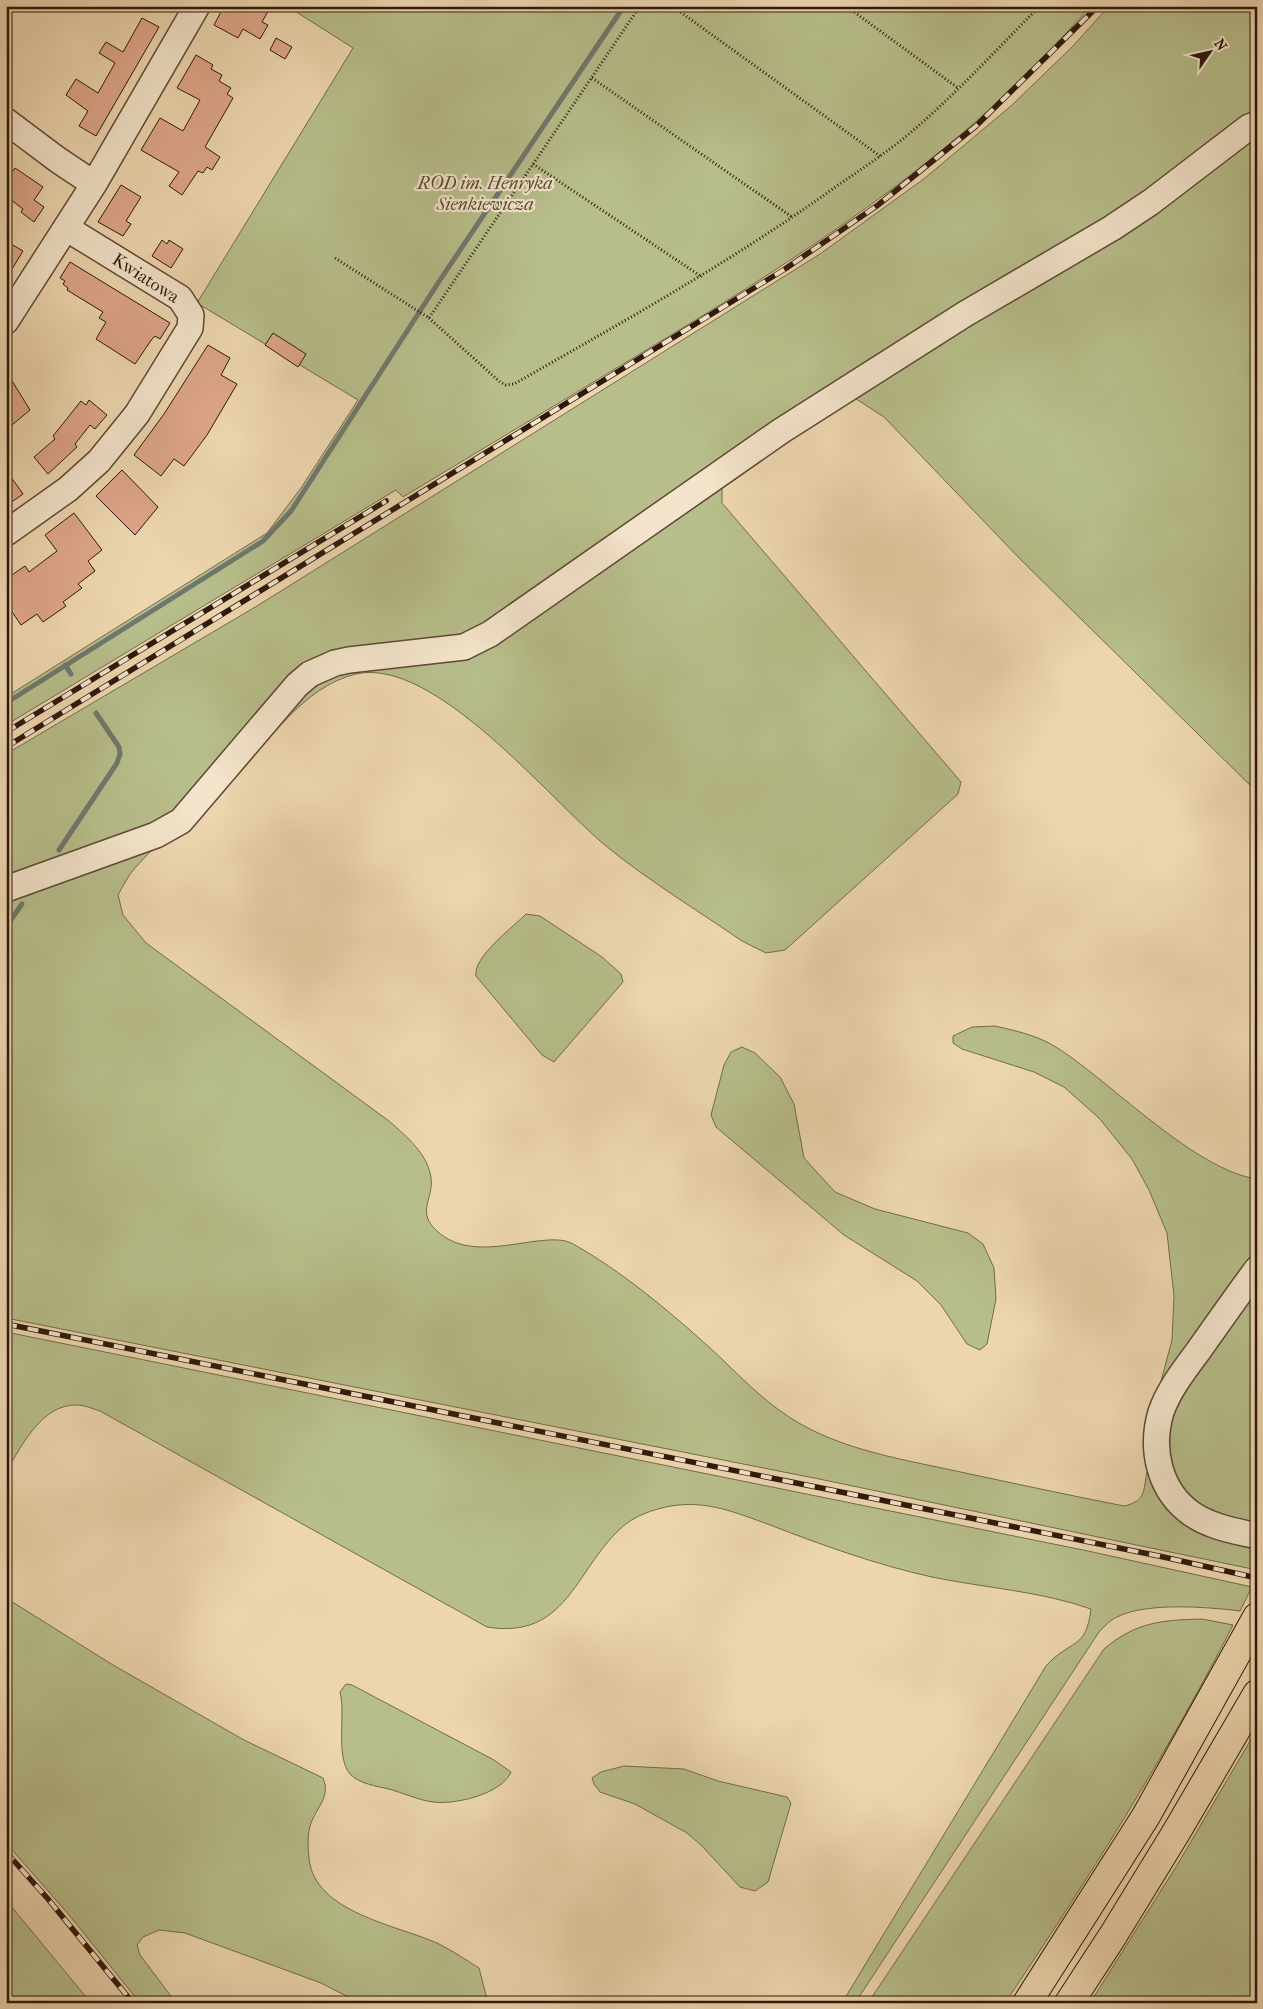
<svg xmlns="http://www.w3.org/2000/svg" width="1263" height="2009" viewBox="0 0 1263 2009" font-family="'IM FELL French Canon',serif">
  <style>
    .green { fill: #b7be8b; stroke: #726b4c }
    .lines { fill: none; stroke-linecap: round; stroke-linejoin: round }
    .stream { stroke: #6f786e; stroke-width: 5 }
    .building { fill: #dea68a; stroke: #2e180c }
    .minor-casing { stroke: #5e4835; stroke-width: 28 }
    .highway-casing { stroke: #2e180c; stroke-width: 30 }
    .path { stroke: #2e180c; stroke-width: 3; stroke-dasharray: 1 2.5; stroke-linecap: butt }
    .minor { stroke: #f3e4cb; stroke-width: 25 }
    .highway { stroke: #edd6af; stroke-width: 28 }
    .rail-casing { stroke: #2e180c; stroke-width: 5.5 }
    .rail { stroke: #f3e4cb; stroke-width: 4; stroke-dasharray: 11; stroke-linecap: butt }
    .labels { text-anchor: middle; stroke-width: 4.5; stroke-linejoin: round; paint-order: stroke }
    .park-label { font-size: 18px; font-style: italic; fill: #574a32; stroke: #f3e4cb }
    .street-label { font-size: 18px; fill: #2e180c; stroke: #f3e4cb }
  </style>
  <rect width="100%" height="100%" fill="#edd6af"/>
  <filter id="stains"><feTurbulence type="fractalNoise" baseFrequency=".004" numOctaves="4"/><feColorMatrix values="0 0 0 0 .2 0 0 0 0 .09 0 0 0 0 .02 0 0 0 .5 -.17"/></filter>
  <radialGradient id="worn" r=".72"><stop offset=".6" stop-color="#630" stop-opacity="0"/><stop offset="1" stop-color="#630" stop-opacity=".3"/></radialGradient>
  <path class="green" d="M287 6H1091C1054 47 1015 88 973 124 869 214 751 287 633 358 556 405 479 451 403 497L396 490 6 725V697L267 533 301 488 358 400 197 303 353 48Z
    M1109 6H1257V792L1021 560 884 417 850 395 722 486V503L961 782 958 794 785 950 766 953 742 941C697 910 649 881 606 846 550 800 434 656 356 674 302 687 268 743 232 781 202 812 163 835 135 868 128 876 123 886 118 895L123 915 146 943 389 1121C406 1136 428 1154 431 1178 434 1199 415 1212 438 1232 465 1256 505 1245 537 1241 548 1240 563 1238 573 1244 620 1270 669 1311 709 1347 732 1368 754 1392 779 1410 830 1448 896 1458 956 1471 1012 1483 1068 1495 1124 1506 1146 1501 1143 1492 1147 1472L1155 1492 1181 1521 1257 1545V1570L819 1479 6 1318V754L257 606 820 254 925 178 1011 106 1073 46Z
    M526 914 540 916 602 957 621 974 623 982 554 1062 542 1055 476 976C473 957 512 928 526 914Z
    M995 1026C1017 1031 1040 1036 1059 1049 1113 1084 1195 1170 1257 1179V1255L1163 1387 1161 1381 1172 1340 1174 1296 1167 1233 1149 1190 1132 1159 1099 1118 1064 1087 1034 1072 962 1049 953 1043V1036L972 1027Z
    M742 1047 755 1053 780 1077 794 1104 804 1158 835 1192 875 1209 968 1233 983 1244 994 1268 996 1299 987 1344 980 1350 967 1344 941 1305 917 1281 844 1235 716 1127 711 1115 724 1065 731 1052Z
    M1257 1281V1528L1217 1515 1191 1499 1180 1487 1172 1471 1166 1439 1177 1398Z
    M6 1332 1088 1551 1252 1587 1240 1611C1208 1607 1146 1602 1117 1617 1110 1620 1104 1627 1099 1632L855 2003H842L1046 1666C1070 1639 1086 1651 1091 1609 1040 1591 985 1588 932 1577 877 1565 822 1545 770 1525 737 1513 707 1500 671 1506 654 1509 633 1516 620 1529 575 1571 566 1640 487 1627L100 1411C93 1409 85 1405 77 1405 42 1404 22 1445 6 1472Z
    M6 1598 113 1665 244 1740 323 1778C331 1796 317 1807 311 1823 307 1834 308 1847 309 1858 314 1913 398 1925 439 1944 453 1951 466 1960 479 1968L488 2003H360L321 1983 185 1933 159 1930 143 1937 137 1945 140 1955 176 2003H140L70 1916 6 1843Z
    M1202 1619 1233 1625C1166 1756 1087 1881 1005 2003H868L1104 1649C1136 1622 1162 1620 1202 1619Z
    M346 1684 352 1685 494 1760 511 1772C502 1794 455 1805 433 1802 418 1800 403 1793 389 1789 376 1786 360 1784 350 1774 335 1756 346 1715 340 1692Z
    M1257 1729V2003H1090L1179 1862Z
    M624 1766 684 1769 718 1781 787 1797 791 1803 768 1882 755 1891 740 1887 701 1845 687 1833 635 1804 600 1792 594 1784 592 1778 601 1772Z
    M6 1900 91 2003H6Z"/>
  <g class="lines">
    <path class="stream" d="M65 665 71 674
      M6 703 263 541 291 511 440 280 624 6
      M59 850 117 763 120 754 119 747 96 713
      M6 927 22 904"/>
  </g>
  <path class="building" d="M224 6H271L262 22 268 25 260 39 243 29 238 38 214 25Z
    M142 18 159 27 96 136 79 126 88 111 66 95 76 79 98 93 115 63 99 53 106 42 123 52Z
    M276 38 292 47 285 59 270 50Z
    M196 55 213 65 211 69 222 75 219 81 231 88 227 94 233 98 205 147 220 157 212 170 207 167 203 173 198 171 182 195 169 186 179 172 141 150 160 118 183 131 200 100 177 88Z
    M6 166 13 171 15 168 43 187 34 200 44 207 34 222 21 212 23 209 6 196Z
    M121 185 141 197 126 221 131 224 123 236 98 222Z
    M162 240 167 244 169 240 183 249 171 268 152 256Z
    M6 241 23 251 6 279Z
    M70 262 170 323 160 339 155 336 152 339 135 364 96 339 106 322 99 318 103 312 67 290 68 288 63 284 65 281 60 278Z
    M273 333 306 354 298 367 265 345Z
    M208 345 230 358 221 375 237 384 207 435 184 466 174 459 161 476 134 455 164 414Z
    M6 371 30 410 6 430Z
    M89 400 107 415 95 429 90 425 75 444 77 447 48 474 34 457 55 439 53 436 81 401 86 405Z
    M6 470 23 494 6 506Z
    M122 470 158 507 135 535 96 496Z
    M74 513 102 550 88 561 95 571 78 584 82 588 63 602 66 606 43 622 37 614 21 625 6 603V579L25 566 29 572 57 551 45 535Z"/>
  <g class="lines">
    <defs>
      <path id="minor" d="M6 121 58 160 94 184
        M6 321 94 184 197 6
        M6 533 68 489 99 461 137 414 190 328 191 315 180 298 66 228
        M6 889 156 835 181 821 297 685 310 674 335 663 349 660 464 647 490 634 781 431 965 314 1112 228 1151 202 1249 127 1257 124
        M1257 1269C1237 1296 1218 1323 1199 1350 1185 1369 1169 1389 1161 1412 1150 1449 1159 1491 1192 1514 1211 1527 1235 1531 1257 1536"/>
      <path id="highway" d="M1027 2003 1146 1816 1257 1617
        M1069 2003 1112 1937 1177 1831 1257 1694"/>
    </defs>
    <use href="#minor" class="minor-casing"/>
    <use href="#highway" class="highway-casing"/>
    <path class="path" d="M672 6 880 156
      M846 6 958 88
      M592 78 792 217
      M533 164 702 277
      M335 258 429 318 640 6
      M429 318 500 382 506 385 514 384C621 323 727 264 827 193 855 173 884 155 910 133 956 94 997 49 1040 6"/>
    <use href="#minor" class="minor"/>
    <use href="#highway" class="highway"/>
    <defs>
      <path id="rail" d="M6 732 386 501
        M6 747 785 269 878 205 976 126 1098 6
        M6 1324 1159 1556 1257 1578
        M6 1852 48 1899 133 2003"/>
    </defs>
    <use href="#rail" class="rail-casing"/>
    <use href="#rail" class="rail"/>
  </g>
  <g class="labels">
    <g class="park-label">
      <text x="485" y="189">ROD im. Henryka<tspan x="485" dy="21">Sienkiewicza</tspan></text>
    </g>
    <g class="street-label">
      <text transform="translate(146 278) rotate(33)" y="6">Kwiatowa</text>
    </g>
  </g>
  <rect width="1263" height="2009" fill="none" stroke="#edd6af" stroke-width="25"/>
  <rect x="8" y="8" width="1248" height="1994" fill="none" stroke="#2e180c" stroke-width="2.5"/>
  <rect x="12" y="12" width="1238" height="1984" fill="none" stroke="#2e180c"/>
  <g transform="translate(1210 52) rotate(56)" stroke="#f3e4cb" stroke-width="4" paint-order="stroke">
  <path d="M0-4L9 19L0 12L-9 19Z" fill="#2e180c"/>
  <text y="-8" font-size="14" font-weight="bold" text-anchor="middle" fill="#2e180c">N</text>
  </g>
  <rect width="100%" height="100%" filter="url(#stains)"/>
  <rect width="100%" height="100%" fill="url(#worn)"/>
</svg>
